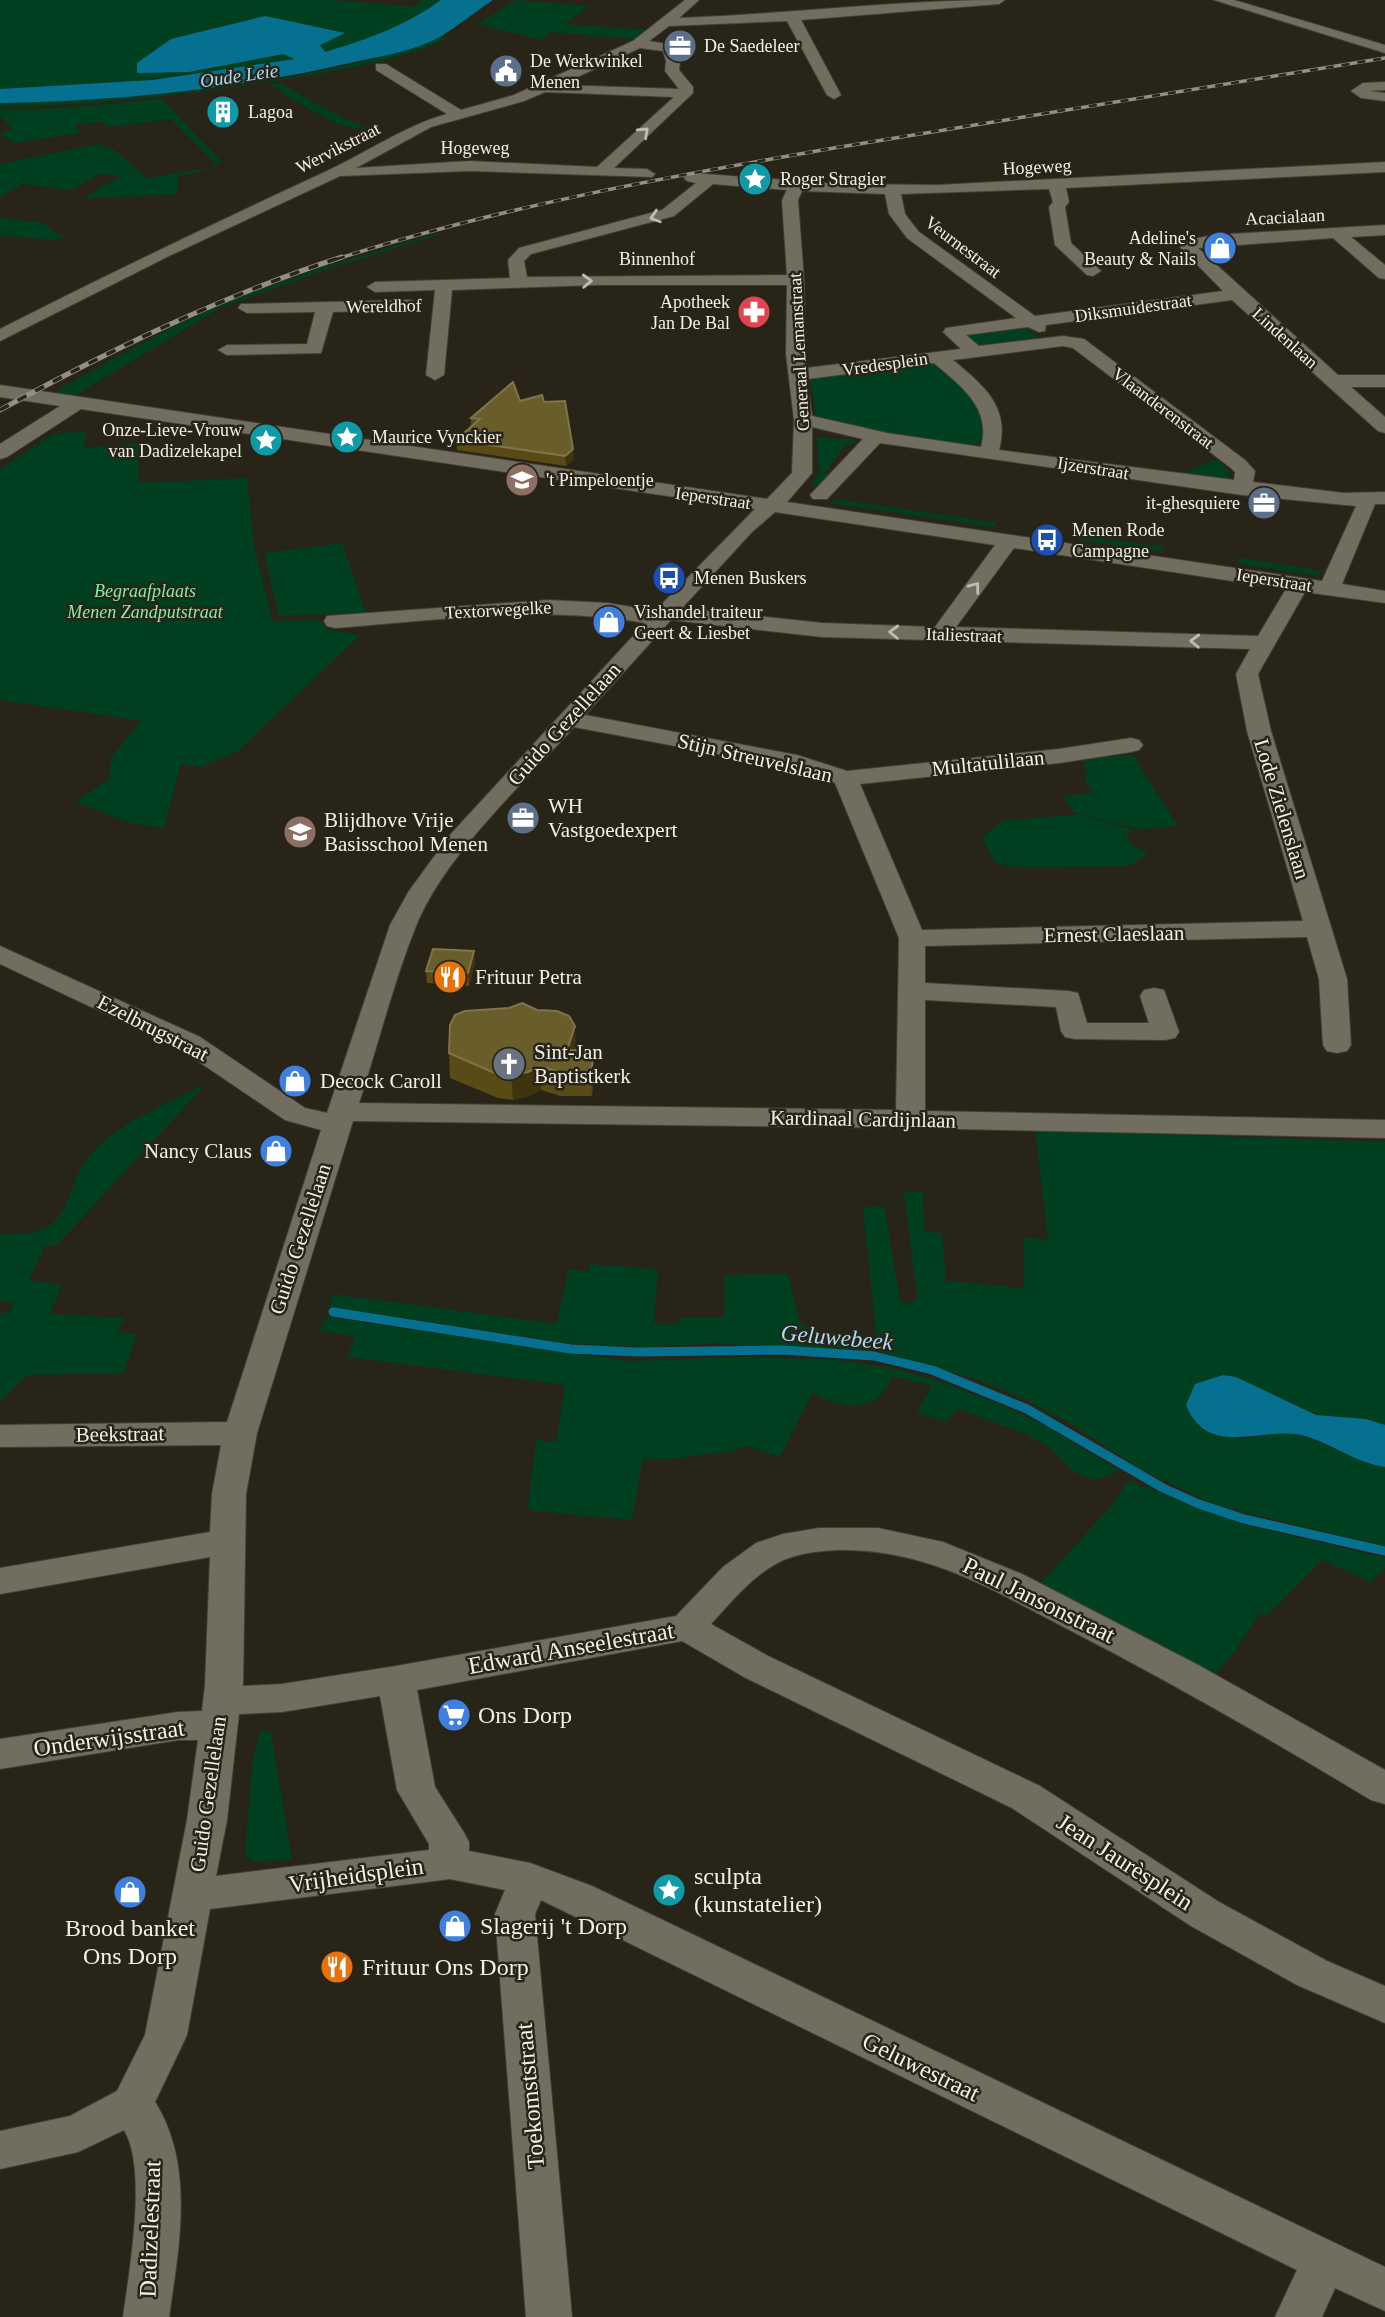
<svg xmlns="http://www.w3.org/2000/svg" width="1385" height="2317" viewBox="0 0 1385 2317" font-family="'Times New Roman',serif">
  <style>
    .green { fill: #004020 }
    .water { fill: #067091 }
    .lines { fill: none; stroke-linecap: round; stroke-linejoin: round }
    .stream { stroke: #067091; stroke-width: 9 }
    .minor-casing { stroke: #423f35; stroke-width: 2 }
    .minor { fill: #726e5f; fill-rule: evenodd }
    .rail-far1-casing { stroke: #928f84; stroke-width: 3.5 }
    .rail-casing { stroke: #928f84; stroke-width: 5 }
    .rail-far1 { stroke: #282417; stroke-width: 2.5; stroke-dasharray: 8; stroke-linecap: butt }
    .rail { stroke: #282417; stroke-width: 3.5; stroke-dasharray: 10; stroke-linecap: butt }
    .wall { fill: #594b16 }
    .shaded-wall { fill: #3f340d }
    .building { fill: #6a5d2c; stroke: #7f744a; stroke-width: 2 }
    .oneway { stroke: #bfbcb1 }
    .labels { text-anchor: middle; stroke-width: 5; stroke-linejoin: round; paint-order: stroke }
    .far-poi-label { font-size: 18px; fill: #f2f0e7; stroke: #282417; text-anchor: start }
    .far-street-label { font-size: 18px; fill: #f2f0e7; stroke: #282417 }
    .far-park-label { font-size: 18px; font-style: italic; fill: #7bf2a6; stroke: #282417 }
    .far-water-label { font-size: 19px; font-style: italic; fill: #abddf4; stroke: #282417 }
    .street-label { font-size: 21px; fill: #f2f0e7; stroke: #282417 }
    .poi-label { font-size: 21px; fill: #f2f0e7; stroke: #282417; text-anchor: start }
    .water-label { font-size: 23px; font-style: italic; fill: #abddf4; stroke: #282417 }
    .near-street-label { font-size: 24px; fill: #f2f0e7; stroke: #282417 }
    .near-poi-label { font-size: 24px; fill: #f2f0e7; stroke: #282417; text-anchor: start }
  </style>
  <rect width="100%" height="100%" fill="#282417"/>
  <path class="green" d="M0 0H333L414 7 422 0H441C336 77 128 86 0 89Z
    M516 0 590 6 564 24 647 30 634 39 551 32 541 40 478 24Z
    M439 37 447 39C394 62 333 72 276 81 185 95 93 105 0 107V103C141 98 307 88 439 37Z
    M280 83 324 108 367 128C342 134 293 98 270 85Z
    M162 99 222 162 215 163 171 119 109 127 102 122 75 124 80 133 15 143 0 133 13 129 0 116V110L68 108Z
    M99 144 114 150 138 170 119 173 140 171 147 178 221 166 177 177 178 194 83 199 120 176 100 174 70 190 23 184 0 197V164Z
    M0 218 44 223 56 234 68 236 54 240 0 235Z
    M439 233 441 234 331 268 220 308 76 395 54 392C111 360 170 326 231 301 298 274 368 253 439 233Z
    M1020 324 1043 341 980 349 958 332Z
    M938 362 970 388 986 427 984 441 969 446 884 435 816 418 810 378Z
    M86 432 84 448 139 443 138 483 247 478 254 544 273 621 320 620 327 629 360 635 238 751 200 767 181 764 164 828 130 823 76 802 109 779 112 756 142 721 0 700V469L55 433Z
    M816 438 849 439 857 443 845 445 825 473 836 472 823 486 811 484 820 473Z
    M1217 459 1228 471 1230 483 1176 476Z
    M835 499 997 523 993 527 831 503Z
    M1081 535 1164 547 1162 552 1078 540Z
    M342 543 366 613 279 616 264 553Z
    M1240 558 1317 570 1322 576 1236 563Z
    M1133 755 1178 826 1138 829 1074 812 1063 796 1093 793 1083 775 1089 774 1081 759Z
    M1080 814 1133 830 1126 835 1131 845 1148 853 1130 866 1016 868 996 863 982 838 1002 821Z
    M206 1084 56 1246H45L29 1280 62 1285 50 1314 125 1318 117 1332 137 1334 124 1373 27 1375 0 1402V1313L10 1312 13 1302H0V1234C85 1239 56 1185 98 1146 128 1119 170 1102 206 1084Z
    M1035 1130 1385 1142V1425L1366 1419 1316 1415 1236 1377 1223 1375 1195 1384 1186 1405 1200 1427 1240 1439 1282 1432 1306 1436 1367 1463 1385 1467V1547L1216 1505 1140 1469 1073 1425 1026 1400 979 1380 878 1351 775 1348 719 1343 647 1347 573 1344 329 1307 333 1294 557 1324 568 1270 589 1271 590 1264 658 1269 654 1323 679 1324 680 1318H724V1275L788 1274 800 1323 816 1332 856 1333 859 1342 877 1343 863 1207 884 1206 900 1301 907 1304 916 1301 917 1295 904 1191 923 1192 924 1232 942 1233 946 1281 1024 1288V1238L1048 1239Z
    M327 1317 629 1361 742 1357 839 1360 896 1369 942 1382 1004 1406 1046 1426 1119 1471 1095 1480 1075 1473 1047 1445 1021 1432 958 1409 946 1421 917 1413 932 1386 892 1376C889 1381 886 1390 881 1395 865 1412 827 1405 813 1392L780 1457 747 1446 733 1451 670 1459H643L632 1520 533 1511 528 1507 536 1440 556 1442 565 1385 348 1357 355 1336 320 1331Z
    M1128 1481 1250 1526 1385 1558V1568L1371 1582 1322 1560 1267 1616 1260 1613 1235 1651 1215 1675 1040 1584 1113 1504Z
    M271 1731 292 1859 255 1862 245 1856 252 1765 260 1732Z"/>
  <path class="water" d="M441 0H493C475 12 458 26 440 37 414 51 382 56 354 62 239 89 118 101 0 103V89L153 80 295 59 283 54 189 72 137 73V63L171 39 265 16 345 33 320 45 325 52C366 40 407 25 441 0Z
    M1223 1375 1236 1377 1316 1415 1366 1419 1385 1425V1467C1356 1463 1333 1444 1305 1436 1264 1424 1209 1461 1186 1405L1195 1384Z"/>
  <g class="lines">
    <path class="stream" d="M333 1312 571 1349 637 1352 781 1350 874 1356 932 1370 1027 1409 1163 1488 1199 1504 1244 1519 1385 1551"/>
    <defs>
      <path id="minor" d="M685 0H699L679 18C788 14 896 0 1005 0L999 4 801 20 841 95 834 99 827 95 787 21 669 26 649 41 673 45 680 61 679 70 693 87V93L614 168 647 169 655 174 652 177 469 171 340 176 169 256 0 341V329C108 274 217 222 327 171 368 152 404 126 447 114L376 70V64H386L461 110 514 95 633 41ZM640 48 663 51 666 61 665 71 679 89 560 85ZM545 92 674 97 597 167 469 161 356 168 431 127 524 101Z
        M1214 0H1234L1385 45V53Z
        M1385 82V90L1369 91 1385 93V101L1361 98 1351 91 1363 83Z
        M1385 162V172L1066 188 1069 202 1065 207 1071 243 1101 271 1093 276 1087 275 1055 245 1049 207 1053 202 1049 189 901 194 905 214 919 232 1035 316 1223 291 1180 247 1188 240 1213 235 1385 225V235L1351 237 1385 265V279L1379 278 1333 238 1198 248 1338 375H1385V387H1351L1385 417V433L1378 431 1232 300 1046 325 1045 331 1039 332 1028 327 966 335 979 346 1063 336 1084 339 1245 460 1255 471 1253 482 1344 493 1385 492V504H1375L1342 584 1385 591V603L1305 592 1258 674 1271 731 1347 979 1351 1045 1347 1051 1337 1053 1327 1051 1323 1045 1319 979 1307 937 925 946V983L1068 991 1078 993 1087 1023H1149L1140 996 1144 990 1154 988 1164 990 1179 1032 1175 1038 1165 1040 1075 1039 1065 1037 1061 1031 1056 1007 925 1000V1111L1385 1120V1138L910 1128 353 1121 257 1433 246 1494 243 1686 282 1684 396 1666 676 1616 723 1567 756 1543 783 1534 819 1528H878L943 1542 1022 1574 1200 1666 1385 1770V1804L1371 1800C1270 1739 1167 1680 1062 1626 1017 1603 972 1576 923 1562 883 1550 832 1545 792 1557 759 1567 733 1600 711 1624L770 1657 1040 1786 1219 1902 1327 1961 1385 1986V2023L1297 1985 1191 1926 1012 1808 744 1677 682 1641 417 1690 435 1787 463 1831 469 1842V1851L530 1863 592 1886 1385 2267V2311L1335 2288 1322 2317H1275L1297 2270 541 1900 535 1914 572 2317H526L495 1914 505 1890 450 1879 210 1909 187 2035 155 2102C195 2165 179 2247 169 2317H123C129 2272 148 2169 124 2130L78 2152 0 2169V2131L70 2116 117 2091 145 2035 187 1820 198 1740H178L0 1769V1739L178 1712 202 1711 205 1685 210 1557 0 1594V1568L210 1532 212 1494 221 1445 0 1447V1425L227 1422 321 1130 285 1120 180 1049 0 964V946L200 1037 305 1108 327 1113 390 925 409 891 449 836 645 623C542 605 438 620 335 628L327 626 324 621 327 616 548 600 608 603 655 611 755 509 81 409 7 457 0 459V444L60 406 0 397V385L767 499 792 473 794 420 786 354 787 285H597L452 290 444 375 435 380 426 375 435 290 375 292 367 287 375 282 510 278 508 260 519 248 662 210 696 183 687 181 684 178 692 173 839 184 937 185ZM713 184 787 190 782 200 787 275 527 277 524 261 531 254 674 216ZM802 191 885 194 889 214 907 238 1016 318 946 328 943 332 961 349 806 368 804 280 798 200ZM1063 346 1073 348 1231 468 1235 472 1234 480 999 450C1011 407 983 385 953 360ZM934 363C961 386 992 408 981 447L887 433 812 416 807 379ZM812 427 863 439 810 495 813 499H827L880 443 1242 495 1356 506 1322 581 787 502 812 473ZM775 512 995 545 935 627 822 623 682 608 752 532ZM1014 548 1286 589 1258 636 956 627ZM671 620 822 637 1250 649 1236 674 1247 731 1303 921 922 930 860 784 1059 763 1131 752 1139 750 1143 745 1139 740 1131 738 1059 749 847 771 797 755 585 715ZM574 727 792 768 835 783 899 938 896 1110 359 1103C378 1045 393 983 416 926 444 856 523 784 574 727ZM380 1696 397 1790 429 1844V1850L216 1876 227 1820 239 1714 282 1712Z
        M411 300 420 305 417 309 333 312 321 353 227 355 218 350 227 345 307 344 315 312 247 313 238 308 241 304Z"/>
    </defs>
    <use href="#minor" class="minor-casing"/>
    <use href="#minor" class="minor"/>
    <defs>
      <path id="rail-far1" d="M337 259C499 207 667 177 834 148 1017 117 1201 89 1385 58"/>
      <path id="rail" d="M0 410C110 350 222 296 342 257"/>
    </defs>
    <use href="#rail-far1" class="rail-far1-casing"/>
    <use href="#rail" class="rail-casing"/>
    <use href="#rail-far1" class="rail-far1"/>
    <use href="#rail" class="rail"/>
  </g>
  <path class="wall" d="M520 401 544 402 574 459 566 466 457 450 456 440 471 427V418Z
    M475 963 469 986 427 983 426 971Z
    M576 1050 594 1075 592 1096H560L541 1090 529 1096 513 1100 498 1098 450 1078 449 1053Z"/>
  <path class="shaded-wall" d="M573 449 574 459 566 466 565 456Z
    M474 951 475 963 469 986 468 973Z
    M575 1026 576 1050H567Z
    M594 1051V1075L592 1096 591 1072Z
    M540 1066 541 1090 529 1096 513 1100 511 1075Z"/>
  <path class="building" d="M513 382 520 401 542 395 544 402 565 401 573 449 565 456 456 440 480 419 471 418Z
    M433 949 474 951 468 973 426 971Z
    M522 1003 537 1010 557 1011 569 1016 575 1026 567 1050 594 1051 591 1072H559L540 1066 528 1072 511 1075 497 1074 449 1053 450 1025 455 1015 465 1011 509 1008Z"/>
  <defs><path id="oneway-chevron" d="M-2-3.5L2.5 0L-2 3.5" fill="none" stroke-width="1.6" stroke-linecap="round" stroke-linejoin="round" transform="scale(1.75)"/></defs>
  <g class="oneway">
    <use href="#oneway-chevron" transform="translate(644 132) rotate(-43)"/>
    <use href="#oneway-chevron" transform="translate(655 217) rotate(162)"/>
    <use href="#oneway-chevron" transform="translate(587 281) rotate(-2)"/>
    <use href="#oneway-chevron" transform="translate(975 587) rotate(-53)"/>
    <use href="#oneway-chevron" transform="translate(894 632) rotate(-178)"/>
    <use href="#oneway-chevron" transform="translate(1195 641) rotate(-178)"/>
  </g>
  <defs>
    <symbol id="office-disc" viewBox="-11 -11 22 22"><circle r="9.5" fill="#5c6f8a" stroke="#282417"/><path d="M-6-3h4V-5.5h4V-3h4V5H-6ZM-1-4.5V-3h2v-1.5ZM-6 0V1H6V0Z" fill="#fff"/></symbol>
    <symbol id="civic-disc" viewBox="-11 -11 22 22"><circle r="9.5" fill="#5c6f8a" stroke="#282417"/><path d="M-.6-6.5H3V-4.5H.6V-3L4-1V1h2V6H-6V1h2V-1L-.6-3ZM-1.2 2.5V6h2.4V2.5Z" fill="#fff"/></symbol>
    <symbol id="building-disc" viewBox="-11 -11 22 22"><circle r="9.5" fill="#0f9aa8" stroke="#282417"/><path d="M-4-6H4V6H1V3H-1V6H-4ZM-2.5-4.3h1.7v1.8h-1.7ZM.8-4.3h1.7v1.8H.8ZM-2.5-1h1.7V.8h-1.7ZM.8-1h1.7V.8H.8Z" fill="#fff"/></symbol>
    <symbol id="sight-disc" viewBox="-11 -11 22 22"><circle r="9.5" fill="#0f9aa8" stroke="#282417"/><path d="M0-6L1.8-2.2L6-1.7L2.9 1.2L3.7 5.4L0 3.3L-3.7 5.4L-2.9 1.2L-6-1.7L-1.8-2.2Z" fill="#fff"/></symbol>
    <symbol id="shop-disc" viewBox="-11 -11 22 22"><circle r="9.5" fill="#3f7fe0" stroke="#282417"/><path d="M-5-2.5h2.3a2.7 3.5 0 0 1 5.4 0H5L5.5 6h-11ZM-1.5-2.5h3a1.5 2.3 0 0 0-3 0Z" fill="#fff"/></symbol>
    <symbol id="pharmacy-disc" viewBox="-11 -11 22 22"><circle r="9.5" fill="#e0444e" stroke="#282417"/><path d="M-2-6h4v4h4v4h-4v4h-4v-4h-4v-4h4Z" fill="#fff"/></symbol>
    <symbol id="school-disc" viewBox="-11 -11 22 22"><circle r="9.5" fill="#8d6e63" stroke="#282417"/><path d="M0-5L7-2L0 1L-7-2ZM-4 1L0 2.5L4 1V4Q0 6-4 4Z" fill="#fff"/></symbol>
    <symbol id="bus-disc" viewBox="-11 -11 22 22"><circle r="9.5" fill="#1a4fb4" stroke="#282417"/><path d="M-5-6H5V4H4V6H2V4H-2V6H-4V4H-5ZM-3.5-4V0h7V-4ZM-3.5 1.2v1.5H-2V1.2ZM2 1.2v1.5H3.5V1.2Z" fill="#fff"/></symbol>
    <symbol id="restaurant-disc" viewBox="-11 -11 22 22"><circle r="9.5" fill="#e8710a" stroke="#282417"/><path d="M-5-6h1v4h1v-4h1v4h1v-4h1v5L-1.5 .5V6h-2V.5L-5-1ZM5-6V6H3V1.5H1.5Q1.5-4 5-6Z" fill="#fff"/></symbol>
    <symbol id="church-disc" viewBox="-11 -11 22 22"><circle r="9.5" fill="#6b7280" stroke="#282417"/><path d="M-1.2-6h2.4v3.5h3.3v2.4h-3.3V6h-2.4V-.1h-3.3v-2.4h3.3Z" fill="#fff"/></symbol>
    <symbol id="supermarket-disc" viewBox="-11 -11 22 22"><circle r="9.5" fill="#3f7fe0" stroke="#282417"/><path d="M-6-5.5h2.5l.6 2H6L4.5 2H-2.5L-4.4-4H-6ZM-1.5 3.2a1.3 1.3 0 1 0 .1 0ZM3 3.2a1.3 1.3 0 1 0 .1 0Z" fill="#fff"/></symbol>
  </defs>
  <g fill-rule="evenodd">
    <use href="#office-disc" x="661" y="27" width="38" height="38"/>
    <use href="#civic-disc" x="487" y="52" width="38" height="38"/>
    <use href="#building-disc" x="204" y="93" width="38" height="38"/>
    <use href="#sight-disc" x="736" y="160" width="38" height="38"/>
    <use href="#shop-disc" x="1201" y="229" width="38" height="38"/>
    <use href="#pharmacy-disc" x="735" y="293" width="38" height="38"/>
    <use href="#sight-disc" x="328" y="418" width="38" height="38"/>
    <use href="#sight-disc" x="247" y="421" width="38" height="38"/>
    <use href="#school-disc" x="503" y="461" width="38" height="38"/>
    <use href="#office-disc" x="1245" y="484" width="38" height="38"/>
    <use href="#bus-disc" x="1028" y="521" width="38" height="38"/>
    <use href="#bus-disc" x="650" y="559" width="38" height="38"/>
    <use href="#shop-disc" x="590" y="603" width="38" height="38"/>
    <use href="#office-disc" x="504" y="799" width="38" height="38"/>
    <use href="#school-disc" x="281" y="813" width="38" height="38"/>
    <use href="#restaurant-disc" x="431" y="958" width="38" height="38"/>
    <use href="#church-disc" x="490" y="1045" width="38" height="38"/>
    <use href="#shop-disc" x="276" y="1062" width="38" height="38"/>
    <use href="#shop-disc" x="257" y="1132" width="38" height="38"/>
    <use href="#supermarket-disc" x="435" y="1696" width="38" height="38"/>
    <use href="#sight-disc" x="650" y="1871" width="38" height="38"/>
    <use href="#shop-disc" x="111" y="1873" width="38" height="38"/>
    <use href="#shop-disc" x="436" y="1907" width="38" height="38"/>
    <use href="#restaurant-disc" x="318" y="1948" width="38" height="38"/>
  </g>
  <g class="labels">
    <g class="far-poi-label">
      <text x="704" y="52">De Saedeleer</text>
      <text x="530" y="67">De Werkwinkel<tspan x="530" dy="21">Menen</tspan></text>
      <text x="248" y="118">Lagoa</text>
      <text x="780" y="185">Roger Stragier</text>
      <text x="1196" y="244" text-anchor="end">Adeline's<tspan x="1196" dy="21">Beauty &amp; Nails</tspan></text>
      <text x="730" y="308" text-anchor="end">Apotheek<tspan x="730" dy="21">Jan De Bal</tspan></text>
      <text x="242" y="436" text-anchor="end">Onze-Lieve-Vrouw<tspan x="242" dy="21">van Dadizelekapel</tspan></text>
      <text x="372" y="443">Maurice Vynckier</text>
      <text x="546" y="486">'t Pimpeloentje</text>
      <text x="1240" y="509" text-anchor="end">it-ghesquiere</text>
      <text x="1072" y="536">Menen Rode<tspan x="1072" dy="21">Campagne</tspan></text>
      <text x="694" y="584">Menen Buskers</text>
      <text x="634" y="618">Vishandel traiteur<tspan x="634" dy="21">Geert &amp; Liesbet</tspan></text>
    </g>
    <g class="far-street-label">
      <text transform="translate(338 148) rotate(-27)" y="6">Wervikstraat</text>
      <text x="475" y="154">Hogeweg</text>
      <text transform="translate(1037 167) rotate(-3)" y="6">Hogeweg</text>
      <text transform="translate(1285 217) rotate(-3)" y="6">Acacialaan</text>
      <text transform="translate(963 247) rotate(37)" y="6">Veurnestraat</text>
      <text x="657" y="265">Binnenhof</text>
      <text transform="translate(384 306) rotate(-1)" y="6">Wereldhof</text>
      <text transform="translate(1133 308) rotate(-8)" y="6">Diksmuidestraat</text>
      <text transform="translate(1285 338) rotate(42)" y="6">Lindenlaan</text>
      <text transform="translate(799 352) rotate(-93)" y="6">Generaal Lemanstraat</text>
      <text transform="translate(885 364) rotate(-8)" y="6">Vredesplein</text>
      <text transform="translate(1163 408) rotate(37)" y="6">Vlaanderenstraat</text>
      <text transform="translate(1093 468) rotate(9)" y="6">Ijzerstraat</text>
      <text transform="translate(713 498) rotate(8)" y="6">Ieperstraat</text>
      <text transform="translate(1274 580) rotate(9)" y="6">Ieperstraat</text>
      <text transform="translate(498 610) rotate(-3)" y="6">Textorwegelke</text>
      <text transform="translate(964 635) rotate(2)" y="6">Italiestraat</text>
    </g>
    <g class="far-park-label">
      <text x="145" y="597">Begraafplaats<tspan x="145" dy="21">Menen Zandputstraat</tspan></text>
    </g>
    <g class="far-water-label">
      <text transform="translate(239 75) rotate(-8)" y="7">Oude Leie</text>
    </g>
    <g class="street-label">
      <text transform="translate(564 724) rotate(-48)" y="7">Guido Gezellelaan</text>
      <text transform="translate(755 758) rotate(13)" y="7">Stijn Streuvelslaan</text>
      <text transform="translate(988 763) rotate(-6)" y="7">Multatulilaan</text>
      <text transform="translate(1282 809) rotate(73)" y="7">Lode Zielenslaan</text>
      <text transform="translate(1114 934) rotate(-1)" y="7">Ernest Claeslaan</text>
      <text transform="translate(153 1028) rotate(27)" y="7">Ezelbrugstraat</text>
      <text transform="translate(863 1119) rotate(1)" y="7">Kardinaal Cardijnlaan</text>
      <text transform="translate(300 1239) rotate(-72)" y="7">Guido Gezellelaan</text>
      <text transform="translate(120 1434) rotate(-1)" y="7">Beekstraat</text>
      <text transform="translate(208 1794) rotate(-82)" y="7">Guido Gezellelaan</text>
    </g>
    <g class="poi-label">
      <text x="548" y="813">WH<tspan x="548" dy="24">Vastgoedexpert</tspan></text>
      <text x="324" y="827">Blijdhove Vrije<tspan x="324" dy="24">Basisschool Menen</tspan></text>
      <text x="475" y="984">Frituur Petra</text>
      <text x="534" y="1059">Sint-Jan<tspan x="534" dy="24">Baptistkerk</tspan></text>
      <text x="320" y="1088">Decock Caroll</text>
      <text x="252" y="1158" text-anchor="end">Nancy Claus</text>
    </g>
    <g class="water-label">
      <text transform="translate(837 1337) rotate(5)" y="8">Geluwebeek</text>
    </g>
    <g class="near-street-label">
      <text transform="translate(1039 1600) rotate(26)" y="8">Paul Jansonstraat</text>
      <text transform="translate(571 1648) rotate(-10)" y="8">Edward Anseelestraat</text>
      <text transform="translate(109 1738) rotate(-8)" y="8">Onderwijsstraat</text>
      <text transform="translate(1125 1862) rotate(33)" y="8">Jean Jaurèsplein</text>
      <text transform="translate(356 1875) rotate(-8)" y="8">Vrijheidsplein</text>
      <text transform="translate(921 2067) rotate(26)" y="8">Geluwestraat</text>
      <text transform="translate(530 2096) rotate(-95)" y="8">Toekomststraat</text>
      <text transform="translate(150 2229) rotate(-88)" y="8">Dadizelestraat</text>
    </g>
    <g class="near-poi-label">
      <text x="478" y="1723">Ons Dorp</text>
      <text x="694" y="1884">sculpta<tspan x="694" dy="28">(kunstatelier)</tspan></text>
      <text x="480" y="1934">Slagerij 't Dorp</text>
      <text x="130" y="1936" text-anchor="middle">Brood banket<tspan x="130" dy="28">Ons Dorp</tspan></text>
      <text x="362" y="1975">Frituur Ons Dorp</text>
    </g>
  </g>
</svg>
